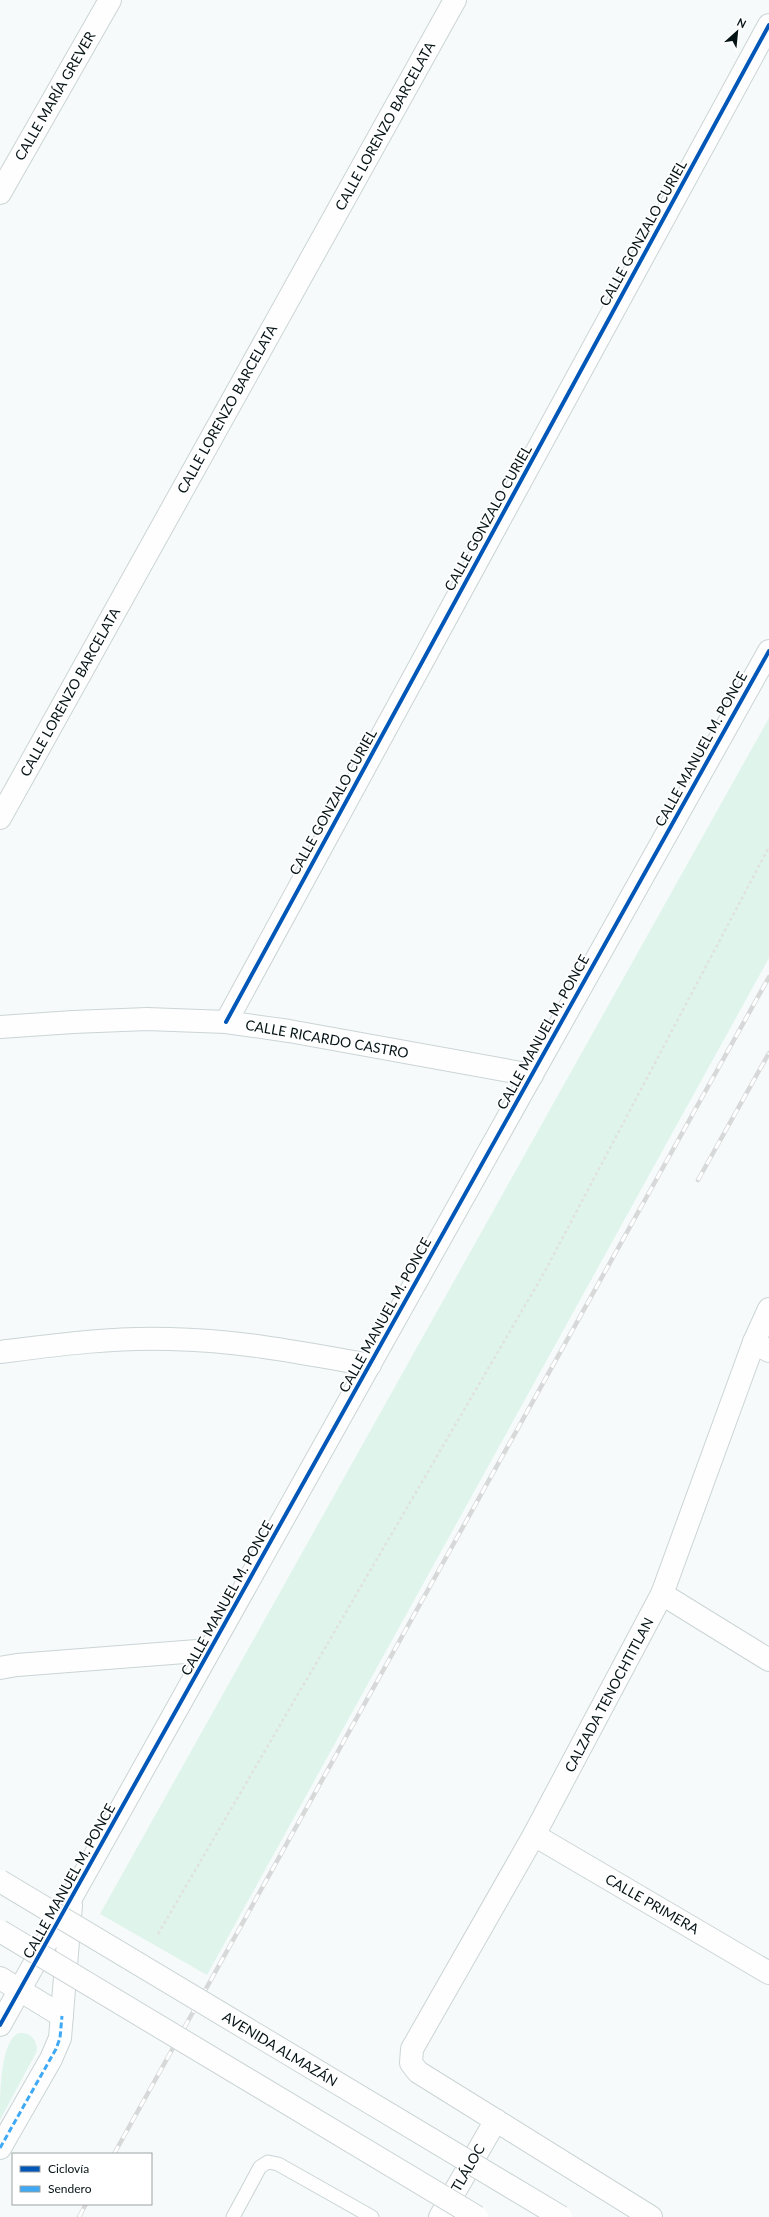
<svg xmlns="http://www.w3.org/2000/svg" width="769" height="2217" viewBox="0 0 769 2217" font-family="Lato,sans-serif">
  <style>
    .green { fill: #dff4eb }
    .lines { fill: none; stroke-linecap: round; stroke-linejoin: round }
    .service-casing { stroke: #cbd4d6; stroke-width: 15 }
    .minor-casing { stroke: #cbd4d6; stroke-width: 24 }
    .tertiary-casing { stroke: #cbd4d6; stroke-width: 24 }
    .secondary-casing { stroke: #cbd4d6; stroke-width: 24 }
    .path { stroke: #e0e2e2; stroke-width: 2.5; stroke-dasharray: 3 3; stroke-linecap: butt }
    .service { stroke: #fefefe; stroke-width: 13 }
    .minor { stroke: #fefefe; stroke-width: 22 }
    .tertiary { stroke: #fefefe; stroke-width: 22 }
    .secondary { stroke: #fefefe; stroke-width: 22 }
    .rail-casing { stroke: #d7d8d8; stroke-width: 4.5 }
    .rail { stroke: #fff; stroke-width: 3; stroke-dasharray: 9; stroke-linecap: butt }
    .secondary-bridge-casing { stroke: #cbd4d6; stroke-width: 24; stroke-linecap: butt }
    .secondary-bridge { stroke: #fefefe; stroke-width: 22 }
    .quiet { stroke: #3fa9f5; stroke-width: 3; stroke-dasharray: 6 3; stroke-linecap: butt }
    .cycleway-casing { stroke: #fff; stroke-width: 6 }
    .cycleway { stroke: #0057b8; stroke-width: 4 }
    .labels { text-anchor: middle; stroke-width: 3.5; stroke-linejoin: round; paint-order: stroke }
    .street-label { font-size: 14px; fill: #061316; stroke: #fff }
  </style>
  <rect width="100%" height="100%" fill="#f6fafb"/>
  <path class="green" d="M769 718V958L207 1975 100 1914Z
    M19 2033C31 2032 37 2040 37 2051L0 2120C0 2098 0 2040 19 2033Z"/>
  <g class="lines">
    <defs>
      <path id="service" d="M233 2217 260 2167 268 2162 278 2164 372 2217"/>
      <path id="minor" d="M0 193 110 0
        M0 818 455 0
        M226 1022 769 25
        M0 1027 73 1022 147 1019 226 1022 289 1031 532 1075
        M754 1342 769 1351
        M0 1352C55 1345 113 1337 169 1339 237 1340 303 1353 370 1365
        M662 1594 769 1660
        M0 1668 17 1665 210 1650
        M534 1835 769 1973
        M0 2025 769 651
        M0 2148 51 2059 60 2038 71 1905"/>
      <path id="tertiary" d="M440 2217 496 2120
        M651 2217 418 2072 411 2063 412 2049 534 1835 662 1594 754 1342 769 1309"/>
      <path id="secondary" d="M0 1978 62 2016"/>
    </defs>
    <use href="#service" class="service-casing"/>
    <use href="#minor" class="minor-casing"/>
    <use href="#tertiary" class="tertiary-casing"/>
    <use href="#secondary" class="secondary-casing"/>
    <path class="path" d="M158 1934 544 1273 769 847"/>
    <use href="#service" class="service"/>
    <use href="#minor" class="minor"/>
    <use href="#tertiary" class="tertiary"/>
    <use href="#secondary" class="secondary"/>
    <defs>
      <path id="rail" d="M698 1180 769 1053
        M114 2154 769 977
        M79 2217 86 2204"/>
    </defs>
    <use href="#rail" class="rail-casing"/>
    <use href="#rail" class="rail"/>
    <defs>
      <path id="secondary-bridge" d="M0 1881 561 2217
        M0 1931 477 2217"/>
    </defs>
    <use href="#secondary-bridge" class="secondary-bridge-casing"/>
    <use href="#secondary-bridge" class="secondary-bridge"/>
    <path class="quiet" d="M0 2148 56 2049 60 2038 62 2016"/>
    <defs>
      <path id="cycleway" d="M226 1022 769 25
        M0 2025 769 651"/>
    </defs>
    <use href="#cycleway" class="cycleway-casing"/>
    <use href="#cycleway" class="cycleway"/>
  </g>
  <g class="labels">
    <g class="street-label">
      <text transform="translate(55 96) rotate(-60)" y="5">CALLE MARÍA GREVER</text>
      <text transform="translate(385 126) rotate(-61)" y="5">CALLE LORENZO BARCELATA</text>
      <text transform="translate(643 233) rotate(-61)" y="5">CALLE GONZALO CURIEL</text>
      <text transform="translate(227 409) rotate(-61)" y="5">CALLE LORENZO BARCELATA</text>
      <text transform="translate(488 518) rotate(-61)" y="5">CALLE GONZALO CURIEL</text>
      <text transform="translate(70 692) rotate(-61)" y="5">CALLE LORENZO BARCELATA</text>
      <text transform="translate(701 749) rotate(-61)" y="5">CALLE MANUEL M. PONCE</text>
      <text transform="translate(333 802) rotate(-61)" y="5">CALLE GONZALO CURIEL</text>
      <text transform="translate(543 1032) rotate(-61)" y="5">CALLE MANUEL M. PONCE</text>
      <text transform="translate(327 1039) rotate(10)" y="5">CALLE RICARDO CASTRO</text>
      <text transform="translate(385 1315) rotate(-61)" y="5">CALLE MANUEL M. PONCE</text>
      <text transform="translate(227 1598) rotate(-61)" y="5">CALLE MANUEL M. PONCE</text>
      <text transform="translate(609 1695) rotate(-62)" y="5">CALZADA TENOCHTITLAN</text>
      <text transform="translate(69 1881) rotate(-61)" y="5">CALLE MANUEL M. PONCE</text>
      <text transform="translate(652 1904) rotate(30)" y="5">CALLE PRIMERA</text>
      <text transform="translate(280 2049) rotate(31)" y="5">AVENIDA ALMAZÁN</text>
      <text transform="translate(468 2168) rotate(-60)" y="5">TLÁLOC</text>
    </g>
  </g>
  <rect x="12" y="2153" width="140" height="52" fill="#ffffff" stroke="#9ba1a2"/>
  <rect x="20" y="2166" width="20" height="6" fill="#0057b8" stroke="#9ba1a2"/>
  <text x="48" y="2173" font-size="12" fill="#061316">Ciclovía</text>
  <rect x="20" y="2186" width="20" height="6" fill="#3fa9f5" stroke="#9ba1a2"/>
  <text x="48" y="2193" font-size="12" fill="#061316">Sendero</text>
  <g transform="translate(737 32) rotate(27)" stroke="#ffffff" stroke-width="3" paint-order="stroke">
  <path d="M0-3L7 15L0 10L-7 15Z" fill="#061316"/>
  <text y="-6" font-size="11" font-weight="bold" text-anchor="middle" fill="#061316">N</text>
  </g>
</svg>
